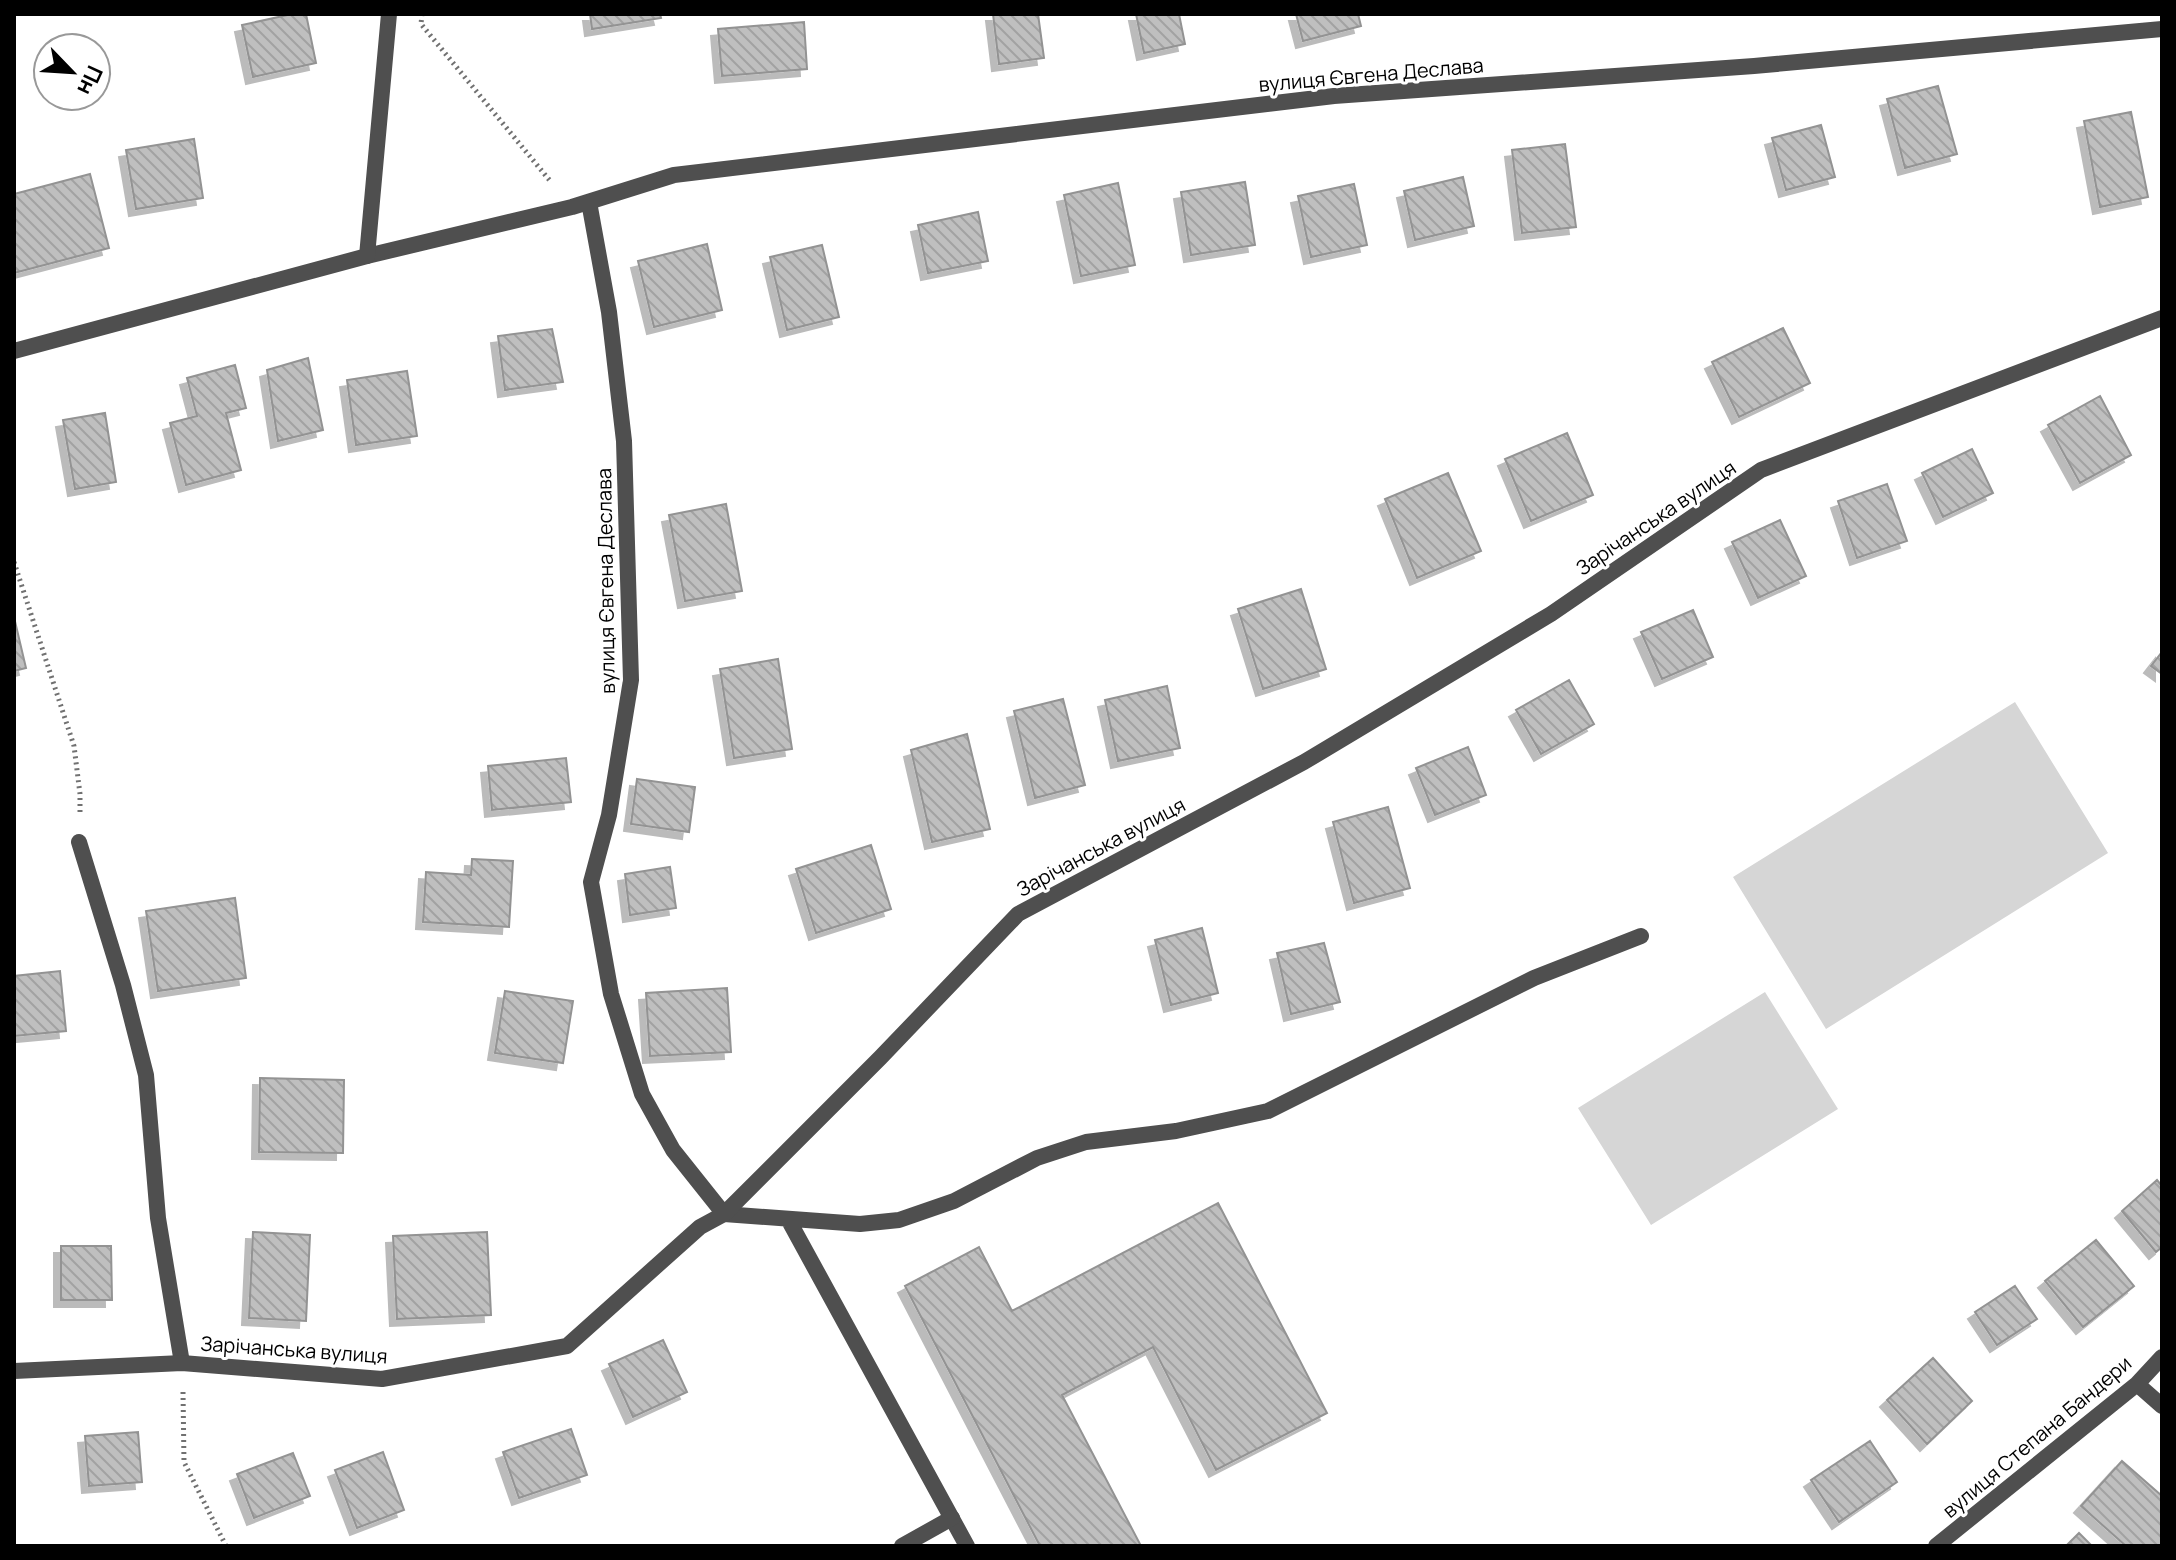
<svg xmlns="http://www.w3.org/2000/svg" width="2176" height="1560" viewBox="0 0 2176 1560" font-family="Manrope,sans-serif">
  <style>
    .garden { fill: #d6d6d6 }
    .building { fill: url(#building-back-hatch); stroke: #939393; stroke-width: 2; filter: url(#shadow) }
    .lines { fill: none; stroke-linecap: round; stroke-linejoin: round }
    .path { stroke: #717171; stroke-width: 5; stroke-dasharray: 2 4; stroke-linecap: butt }
    .service { stroke: #4f4f4f; stroke-width: 16 }
    .minor { stroke: #4f4f4f; stroke-width: 16 }
    .tertiary { stroke: #4f4f4f; stroke-width: 16 }
    .labels { text-anchor: middle; stroke-width: 6; stroke-linejoin: round; paint-order: stroke }
    .street-label { font-size: 20px; fill: #000; stroke: #fff }
  </style>
  <defs>
    <pattern id="building-back-hatch" width="6" height="6" patternUnits="userSpaceOnUse" patternTransform="scale(2)"><rect width="6" height="6" fill="#bfbfbf"/><path d="M-1 5l2 2M0 0l6 6M5-1l2 2" fill="none" stroke="#a2a2a2"/></pattern>
    <filter id="shadow"><feDropShadow dx="-7" dy="7" stdDeviation="0" flood-color="#0004"/></filter>
  </defs>
  <rect width="100%" height="100%" fill="#fff"/>
  <path class="garden" d="M2015 702 2108 853 1826 1029 1733 877Z
    M1765 992 1838 1109 1651 1225 1578 1108Z"/>
  <path class="building" d="M292 14H306L316 63 253 77 242 25Z
    M590 14H660L661 18 592 29Z
    M993 14H1038L1044 58 999 64Z
    M1136 14H1179L1185 44 1144 53Z
    M1296 14H1358L1361 26 1303 41Z
    M804 22 807 69 722 76 718 29Z
    M1938 86 1957 154 1905 168 1887 99Z
    M2131 112 2148 197 2100 207 2084 121Z
    M1821 125 1835 177 1786 190 1772 138Z
    M194 139 203 198 136 209 126 150Z
    M1565 144 1576 227 1522 233 1512 150Z
    M90 174 109 248 14 273V194Z
    M1463 177 1474 226 1415 240 1404 191Z
    M1245 182 1255 245 1191 255 1181 192Z
    M1118 183 1135 265 1081 276 1064 195Z
    M1354 184 1367 245 1311 257 1298 196Z
    M978 212 988 261 928 273 918 225Z
    M707 244 722 310 654 327 638 261Z
    M822 245 839 317 787 330 770 257Z
    M1783 328 1810 383 1739 417 1712 362Z
    M552 329 563 382 505 390 498 336Z
    M308 358 323 430 278 441 267 370Z
    M235 365 246 408 226 413 241 470 186 485 170 423 197 416 187 378Z
    M407 371 417 436 356 445 347 380Z
    M2100 396 2131 455 2080 483 2048 425Z
    M105 413 116 482 75 489 63 420Z
    M1567 433 1593 495 1531 521 1505 459Z
    M1972 449 1993 493 1943 517 1922 473Z
    M1448 473 1481 551 1417 578 1385 499Z
    M1887 484 1907 541 1857 558 1838 501Z
    M726 504 742 591 685 601 669 515Z
    M1780 520 1806 576 1758 598 1732 542Z
    M1301 589 1326 669 1263 689 1238 609Z
    M1693 610 1713 657 1662 679 1641 632Z
    M14 617 26 668 14 671Z
    M2162 652V674L2151 666Z
    M778 659 792 749 734 758 720 669Z
    M1569 680 1594 724 1541 754 1516 710Z
    M1167 686 1180 748 1118 761 1105 700Z
    M1063 699 1085 785 1035 798 1014 711Z
    M967 734 990 829 932 842 911 750Z
    M1468 747 1486 795 1435 815 1416 768Z
    M566 758 571 802 492 810 488 766Z
    M637 779 695 787 689 832 631 824Z
    M1388 807 1410 888 1354 903 1333 822Z
    M871 845 891 909 816 933 796 869Z
    M472 859 513 861 509 927 423 922 426 872 471 875Z
    M670 867 676 908 630 915 625 874Z
    M235 898 246 978 158 991 146 911Z
    M1202 928 1218 993 1171 1005 1155 940Z
    M1324 943 1340 1002 1291 1014 1277 953Z
    M60 971 66 1031 14 1036V976Z
    M727 988 731 1052 650 1056 646 993Z
    M505 991 573 1001 563 1063 495 1053Z
    M260 1078 344 1080 343 1153 259 1152Z
    M2157 1180 2162 1186V1247L2156 1252 2122 1211Z
    M1218 1203 1327 1413 1216 1470 1153 1347 1062 1395 1141 1546H1040L905 1286 979 1247 1012 1311Z
    M253 1232 310 1235 306 1321 249 1318Z
    M487 1232 491 1315 397 1319 393 1236Z
    M2096 1240 2134 1286 2083 1327 2045 1281Z
    M61 1246H111L112 1300H61Z
    M2015 1286 2037 1319 1997 1345 1975 1312Z
    M663 1340 687 1392 633 1417 609 1364Z
    M1933 1358 1972 1401 1927 1444 1887 1400Z
    M571 1429 587 1475 519 1498 503 1452Z
    M138 1432 142 1482 89 1486 85 1436Z
    M1870 1441 1897 1482 1839 1522 1811 1480Z
    M383 1452 404 1510 357 1528 335 1470Z
    M293 1453 310 1496 254 1518 237 1474Z
    M2122 1461 2162 1496V1546H2126L2081 1506Z
    M2079 1533 2092 1546H2066Z"/>
  <g class="lines">
    <path class="path" d="M422 14 421 24 551 182
      M14 562 74 746 80 794V815
      M183 1392 184 1462 226 1546"/>
    <path class="service" d="M79 842 123 985 146 1075 158 1218 182 1363
      M724 1214 860 1224 899 1220 954 1201 1037 1158 1086 1142 1176 1131 1268 1111 1534 978 1641 936
      M788 1219 967 1546"/>
    <path class="minor" d="M589 202 609 312 624 441 631 680 609 815 591 882 611 994 642 1094 673 1150 724 1214
      M367 256 572 207 674 175 1334 96 1754 66 2162 29
      M14 1371 182 1363 382 1379 567 1346 700 1227 724 1214 880 1058 1018 914 1304 762 1551 614 1761 470 2162 318
      M2137 1384 2162 1406
      M902 1546 952 1518
      M1936 1546 2137 1384 2162 1357"/>
    <path class="tertiary" d="M14 351 367 256 389 14"/>
  </g>
  <g class="labels">
    <g class="street-label">
      <text transform="translate(1371 75) rotate(-5)" y="7">вулиця Євгена Деслава</text>
      <text transform="translate(1656 518) rotate(-34)" y="7">Зарічанська вулиця</text>
      <text transform="translate(606 581) rotate(-91)" y="7">вулиця Євгена Деслава</text>
      <text transform="translate(1101 847) rotate(-28)" y="7">Зарічанська вулиця</text>
      <text transform="translate(294 1350) rotate(4)" y="7">Зарічанська вулиця</text>
      <text transform="translate(2037 1437) rotate(-40)" y="7">вулиця Степана Бандери</text>
    </g>
  </g>
  <rect width="2176" height="1560" fill="none" stroke="#000000" stroke-width="32"/>
  <g transform="translate(72 72) rotate(115)"><circle r="38" fill="#ffffff" stroke="#999999" stroke-width="2"/>
  <path d="M0-6L14 30L0 20L-14 30Z" fill="#000000"/>
  <text y="-12" font-size="22" font-weight="bold" text-anchor="middle" fill="#000000">Пн</text>
  </g>
</svg>
